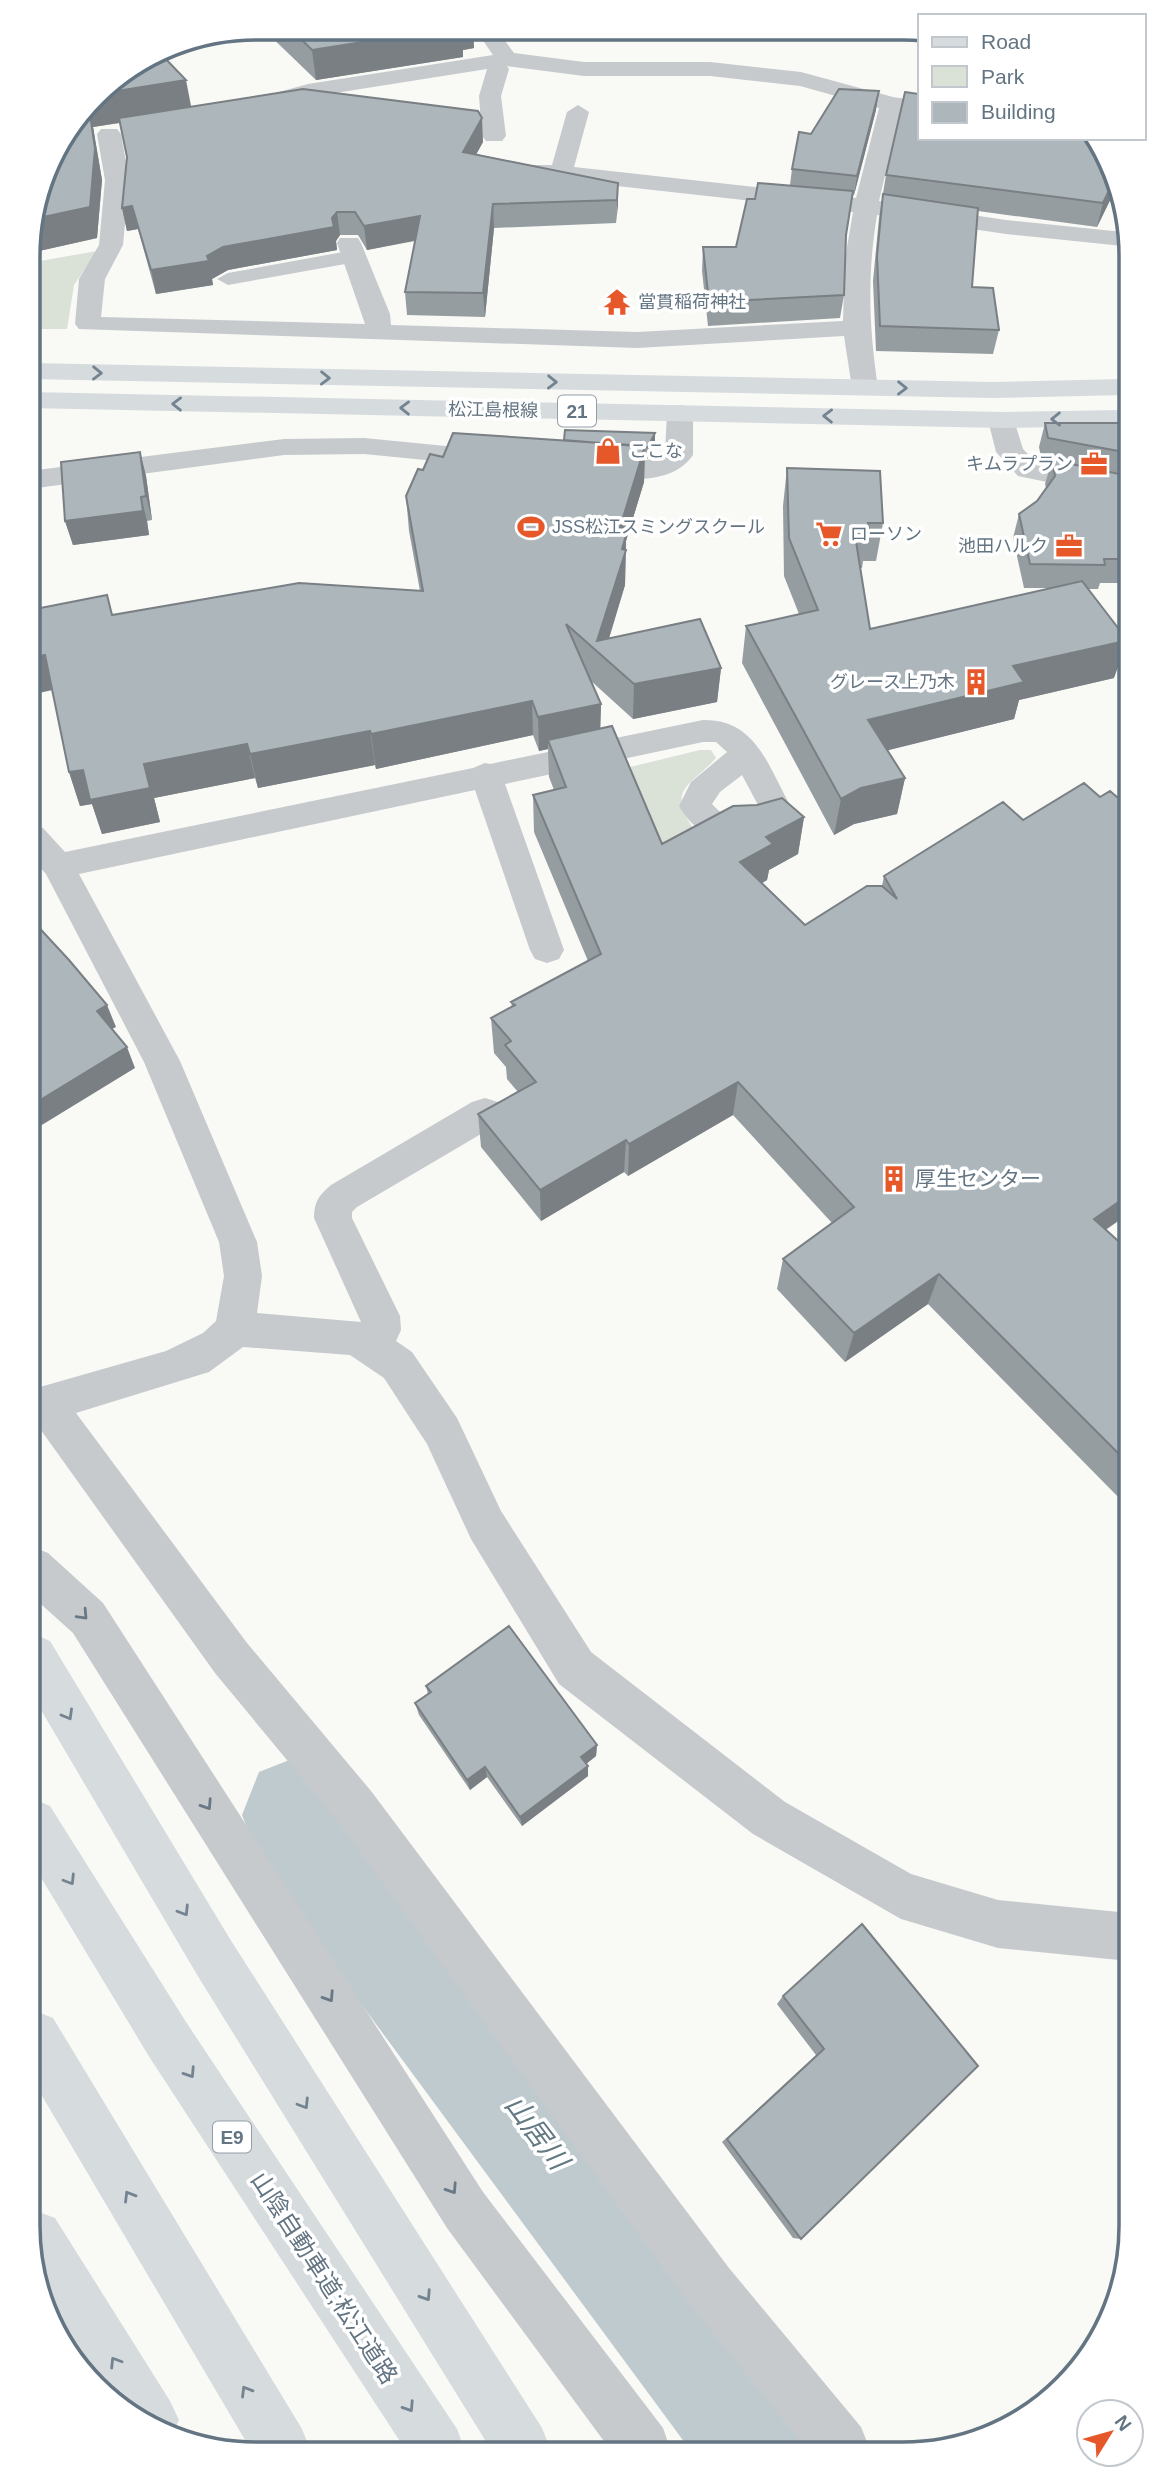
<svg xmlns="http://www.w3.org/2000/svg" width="1159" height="2482" viewBox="0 0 1159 2482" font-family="Helvetica,'Noto Sans JP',sans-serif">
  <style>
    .green { fill: #dae1d7 }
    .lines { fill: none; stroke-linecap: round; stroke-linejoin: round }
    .river { fill: #bfcace; fill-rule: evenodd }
    .service { fill: #c6cacd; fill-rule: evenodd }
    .minor { fill: #c6cacd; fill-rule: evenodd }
    .primary { fill: #d6dbde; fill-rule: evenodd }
    .motorway { fill: #d6dbde; fill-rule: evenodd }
    .wall { fill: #959da1 }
    .shaded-wall { fill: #797f83 }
    .building { fill: #adb6bb; stroke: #797f83; stroke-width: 2 }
    .oneway { stroke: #748390 }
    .oneway2 { stroke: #687886 }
    .labels { text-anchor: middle; stroke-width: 7; stroke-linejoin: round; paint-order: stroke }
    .far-poi-label { font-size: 18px; fill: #637482; stroke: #fff; text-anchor: start }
    .far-street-label { font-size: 18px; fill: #637482; stroke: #fff }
    .shield { fill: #fff; stroke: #929ea8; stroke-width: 2 }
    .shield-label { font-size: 19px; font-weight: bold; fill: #637482 }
    .poi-label { font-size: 21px; fill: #637482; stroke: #fff; text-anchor: start }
    .near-street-label { font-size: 24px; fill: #637482; stroke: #fff }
    .near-water-label { font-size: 28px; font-style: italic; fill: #637a83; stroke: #fff }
    .rim { fill: none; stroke: #637482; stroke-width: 3.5 }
  </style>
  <rect width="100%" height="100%" fill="#f9f9f6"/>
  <path class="green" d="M97 251 74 285 67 329H29V263Z
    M700 750H711L716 758C692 785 666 788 693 828L652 852 618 770Z"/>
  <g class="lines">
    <path class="river" d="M302 1755 345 1772 380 1827 827 2396 848 2447H688L294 1913 259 1858 242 1815 259 1772Z"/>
    <path class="service" d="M354 250 365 256 362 261 228 285 217 279 228 273Z"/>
    <path class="minor" d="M475 29 497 30 514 53 584 62H710L801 72 893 97 919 101V115L900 112 879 201 1006 220 1123 232V246L1006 234 877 215C867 276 869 327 878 388L874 394H856L852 388 844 336 637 348 79 329 75 324 79 279 99 245 105 180 97 134 101 129H117L121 134 129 180 123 245 105 279 101 317 365 324 337 243 340 238H358L361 243 390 314 391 325 637 332 843 321 845 259 853 212 535 177 527 175 523 170 527 165H552L567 112 578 105 589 112 574 167 856 198 879 108 800 86 710 76H584L507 66 509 69 501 96 506 136 502 141H486L482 136 479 96 487 69 310 97 265 110 254 103 257 98 308 84 493 55Z
      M680 405 690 407 693 413V455C671 488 615 480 582 472L578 466 582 460C611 453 639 471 665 452L667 413 670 407Z
      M1002 412 1012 414 1023 449 1037 464 1124 480V498L1018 476 996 452 988 420 992 414Z
      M364 438 497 451 507 453 511 459 507 465 497 467 364 454 284 455 29 489V471L284 439Z
      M703 720C756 719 768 766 790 805L781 830C742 849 701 845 679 806L691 782 727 752 716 742H703L505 784 564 950 559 959 547 963 535 959 530 950 475 790 79 874 180 1061 257 1242 262 1276 257 1313 361 1322 314 1218C314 1202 319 1195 331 1185L472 1102 485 1098 498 1102 503 1113 498 1124 357 1207 352 1212V1218L400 1316 401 1330 396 1341 412 1352 457 1418 501 1511 591 1652 785 1802 911 1874 998 1900 1129 1913V1961L998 1948 901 1919 753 1834 559 1684 471 1539 427 1444 384 1378 350 1355 243 1347 209 1372 76 1413 247 1643 371 1791 729 2268 861 2427 869 2447H805L691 2306 339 1823 215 1673 33 1419V1389L166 1351 203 1333 216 1321 224 1276 219 1242 144 1062 46 874 31 857V824L43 828 65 852 473 768 485 763 490 764ZM742 775 758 805 755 815C738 823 724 818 712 804L720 792Z
      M33 1547 48 1553 103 1603 483 2192 663 2428 670 2448H609L447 2228 73 1633 33 1597Z"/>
    <path class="primary" d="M29 363 993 382 1124 379V395L993 398 29 379Z
      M29 392 1002 412 1124 410V426L1002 428 29 408Z"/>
    <path class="motorway" d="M34 1634 50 1641 230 1939 542 2428 550 2448H490L196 1973 34 1698Z
      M34 1799 50 1806 186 2022 457 2429 464 2448 405 2449 150 2058 34 1866Z
      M35 2011 53 2018 302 2429 310 2449 251 2450 35 2084Z
      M36 2211 55 2218 170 2401 179 2420 174 2431 105 2397 36 2285Z"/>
  </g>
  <path class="wall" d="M262 28 473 29 474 48 463 50V57L316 80Z
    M105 85 191 107 483 142 476 154 618 183 616 223 494 228 485 317 407 315 405 292 415 241 367 250 358 235H340L336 241 337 250 228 270 212 279 213 285 156 294 138 229 127 231 122 208 127 157 120 123 93 127 102 180 97 238 39 251Z
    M876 110 854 195H853L845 241 844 295 840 318 708 326 702 271 703 247H736L755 199 790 185 792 169 811 134Z
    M1100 142 1118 184 1097 227 978 211 972 287 999 330 993 354 876 351 873 281 879 218 886 175Z
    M1045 423H1124L1125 583H1100L1098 589H1088L1114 678 1019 700 1014 719 887 750 905 778 897 814 854 824 834 835 742 663 746 626 799 614 784 576 783 506 787 468 883 523 876 561H863L862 568H860L870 629 1050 588H1024L1013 538 1019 514 1037 501 1046 488 1045 484 1051 464 1042 462 1039 447Z
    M655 433V446L647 459H645L644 482 626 541 625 585 609 639 721 668 717 702 633 719 590 680 601 704 600 729 662 844 804 817 798 854 769 870 767 880 762 883 805 925 882 886 884 876 1106 1230 1127 1249 1128 1507 928 1304 845 1362 777 1289 783 1259 832 1223 733 1115 628 1176 624 1172 541 1221 481 1147 478 1114 518 1092 507 1079 506 1067 494 1053 491 1018 512 1007 511 1002 588 961 534 832 533 795 554 790 549 777 548 749 539 751 533 735 376 769 375 765 258 788 255 778 154 798 160 822 102 834 92 804 80 806 69 772 113 615 420 591 409 531 406 496 423 470 443 457 564 441Z
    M140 452 146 476 152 520 147 521 149 535 73 545 65 521Z
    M426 1686 597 1745 596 1756 586 1764 588 1776 522 1826 487 1777 470 1790 419 1715 415 1703 428 1694Z
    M862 1924 801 2239 793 2238 722 2142 816 2055 777 2004 783 1996Z"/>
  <path class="shaded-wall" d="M446 29H473L474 48 463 50V57L316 80 312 50Z
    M186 80 192 111 93 127 102 180 97 238 39 251 33 226 34 219 70 131 98 94Z
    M879 91 876 110 854 195 857 176Z
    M482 118 483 142 465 175 463 152Z
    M1115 178 1118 184 1097 227 1103 203Z
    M618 183V206L616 223 617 200Z
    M493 204 494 228 485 317 483 293Z
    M132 206 138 229 127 231 122 208Z
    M337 212 340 235 336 241 337 250 228 270 212 279 213 285 156 294 151 270 207 256 223 247 332 218Z
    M420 216 422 239 367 250 364 226Z
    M655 433V446L647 459 648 447Z
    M645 446 644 482 626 541 625 585 603 657 597 641 618 534Z
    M140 452 146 476 152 520 146 496Z
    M31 460 41 490 29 507V463Z
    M141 497 147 521 149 535 73 545 65 521Z
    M1125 641V648L1114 678 1019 700 1014 719 861 757 868 720 1013 666Z
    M45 655 57 689 30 695V658Z
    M721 668 717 702 633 719 634 684Z
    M532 701 533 735 376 769 371 734Z
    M601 704 600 739 548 740V749L539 751 538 717Z
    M370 731 375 765 258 788 250 754Z
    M247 744 255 778 154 798 160 822 102 834 92 804 80 806 69 772 144 764Z
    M905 778 897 814 854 824 834 835 841 799 861 788Z
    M804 817 798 854 769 870 767 880 736 898 740 862 766 837Z
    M107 1005 116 1027 106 1032 97 1011Z
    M127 1047 135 1068 32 1131V1105Z
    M738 1082 733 1115 628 1176 629 1144Z
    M626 1140 624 1172 541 1221 540 1190Z
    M32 1144 39 1158 32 1163Z
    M1127 1196V1215L1078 1249 1094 1219Z
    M939 1274 928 1304 845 1362 854 1333Z
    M597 1745 596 1756 581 1768V1757Z
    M588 1766V1776L522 1826 520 1817Z
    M485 1767 487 1777 470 1790 467 1780Z"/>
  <path class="building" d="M290 28 446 29 312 50Z
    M159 52 186 80 98 94 105 85Z
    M303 89 478 111 482 118 463 152 618 183 617 200 493 204 483 293 405 292 420 216 364 226 355 212H337L332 218 334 227 223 247 207 256 209 261 151 270 132 206 122 208 127 157 119 118Z
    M839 89 879 91 857 176 792 169 799 132 811 134Z
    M905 92 919 94V138H1097L1100 142 1115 178 1103 203 886 175Z
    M90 114 95 149 90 207 34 219 51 155 82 115Z
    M758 183 853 191 846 235 844 295 709 302 703 247H736L747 199H755Z
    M883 194 978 208 972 287 993 288 999 330 880 326 877 256Z
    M1045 423H1124V452L1048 438Z
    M565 430 655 433 648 447 564 440Z
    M453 433 645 446 618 534 626 535 622 549 626 550 597 641 700 619 721 668 634 684 566 624 601 704 538 717 532 701 371 734 370 731 250 754 247 744 144 764 150 788 90 800 83 770 69 772 45 655 30 658V610L107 595 112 615 299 583 423 591 406 496 418 469 423 470 430 454 443 457Z
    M140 452 146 496 141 497 143 511 65 521 61 462Z
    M1052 460 1124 475V559H1104L1105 565 1030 564 1019 514 1037 501 1055 476Z
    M787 468 880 471 883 523H868L869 530 854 529 870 629 1082 581 1125 637V641L1013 666 1024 682 868 720 905 778 861 788 841 799 746 626 818 610 789 538Z
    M612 726 662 844 733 806 757 805 782 798 804 817 766 837 773 844 740 862 805 925 867 886H882L897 899 884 876 1003 802 1023 820 1084 783 1100 797 1110 791 1125 804 1127 1196 1094 1219 1127 1249 1128 1463 939 1274 854 1333 783 1259 854 1207 738 1082 629 1144 626 1140 540 1190 478 1114 536 1082 505 1045 511 1041 491 1018 515 1005 511 1002 601 954 533 795 566 787 548 740Z
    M31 919 69 960 107 1005 97 1011 127 1047 32 1105Z
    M509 1626 597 1745 581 1757 588 1766 520 1817 485 1767 467 1780 415 1703 431 1692 426 1686Z
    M862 1924 978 2066 801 2239 727 2139 824 2049 783 1996Z"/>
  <defs><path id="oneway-chevron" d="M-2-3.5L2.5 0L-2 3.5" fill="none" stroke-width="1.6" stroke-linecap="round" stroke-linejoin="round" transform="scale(1.75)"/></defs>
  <g class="oneway">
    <use href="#oneway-chevron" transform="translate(97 373) rotate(1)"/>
    <use href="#oneway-chevron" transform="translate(325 378) rotate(1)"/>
    <use href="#oneway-chevron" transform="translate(552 382) rotate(1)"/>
    <use href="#oneway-chevron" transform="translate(902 388) rotate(1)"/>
    <use href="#oneway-chevron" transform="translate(177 404) rotate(-179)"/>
    <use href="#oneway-chevron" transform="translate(405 408) rotate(-179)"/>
    <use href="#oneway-chevron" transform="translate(828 416) rotate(-179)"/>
    <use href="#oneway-chevron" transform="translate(1056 419) rotate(179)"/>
    <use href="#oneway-chevron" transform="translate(68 1715) rotate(60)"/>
    <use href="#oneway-chevron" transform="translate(70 1880) rotate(58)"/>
    <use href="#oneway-chevron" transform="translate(184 1911) rotate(58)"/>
    <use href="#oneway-chevron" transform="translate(190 2073) rotate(57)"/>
    <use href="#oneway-chevron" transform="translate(304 2104) rotate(58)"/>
    <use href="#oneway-chevron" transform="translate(129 2196) rotate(-121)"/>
    <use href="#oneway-chevron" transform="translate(426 2296) rotate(57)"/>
    <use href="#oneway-chevron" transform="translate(115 2362) rotate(-122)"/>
    <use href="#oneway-chevron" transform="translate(246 2391) rotate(-121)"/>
    <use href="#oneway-chevron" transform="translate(409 2407) rotate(57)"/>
  </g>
  <g class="oneway2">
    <use href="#oneway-chevron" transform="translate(83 1615) rotate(47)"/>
    <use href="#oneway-chevron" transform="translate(207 1805) rotate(57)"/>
    <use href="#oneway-chevron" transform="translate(329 1997) rotate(57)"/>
    <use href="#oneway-chevron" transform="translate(452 2189) rotate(57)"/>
  </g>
  <defs>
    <symbol id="temple-bare" viewBox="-9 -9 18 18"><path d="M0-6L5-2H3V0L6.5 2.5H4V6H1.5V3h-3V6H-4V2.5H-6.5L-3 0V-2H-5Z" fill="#e65829" stroke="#fff" stroke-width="2.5" paint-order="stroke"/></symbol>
    <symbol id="shop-bare" viewBox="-9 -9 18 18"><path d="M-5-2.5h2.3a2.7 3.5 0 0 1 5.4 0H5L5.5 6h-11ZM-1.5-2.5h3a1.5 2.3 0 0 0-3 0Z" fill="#e65829" stroke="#fff" stroke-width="2.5" paint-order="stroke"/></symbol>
    <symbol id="office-bare" viewBox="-9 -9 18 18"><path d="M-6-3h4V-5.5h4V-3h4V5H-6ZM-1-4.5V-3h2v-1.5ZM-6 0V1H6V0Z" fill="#e65829" stroke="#fff" stroke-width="2.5" paint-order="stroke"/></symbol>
    <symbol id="stadium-bare" viewBox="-9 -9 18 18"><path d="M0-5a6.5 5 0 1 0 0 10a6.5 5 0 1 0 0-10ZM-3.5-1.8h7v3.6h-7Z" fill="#e65829" stroke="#fff" stroke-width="2.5" paint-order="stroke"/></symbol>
    <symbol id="supermarket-bare" viewBox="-9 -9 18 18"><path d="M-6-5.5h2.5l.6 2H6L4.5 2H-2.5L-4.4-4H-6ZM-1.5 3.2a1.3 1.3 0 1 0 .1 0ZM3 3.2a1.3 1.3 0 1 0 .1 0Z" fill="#e65829" stroke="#fff" stroke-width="2.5" paint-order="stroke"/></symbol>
    <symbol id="building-bare" viewBox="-9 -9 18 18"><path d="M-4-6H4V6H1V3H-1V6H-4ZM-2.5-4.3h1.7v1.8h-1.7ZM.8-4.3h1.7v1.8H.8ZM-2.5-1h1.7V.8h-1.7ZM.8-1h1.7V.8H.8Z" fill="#e65829" stroke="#fff" stroke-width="2.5" paint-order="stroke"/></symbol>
  </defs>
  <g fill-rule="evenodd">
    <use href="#temple-bare" x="598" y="283" width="38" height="38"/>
    <use href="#shop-bare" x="589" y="432" width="38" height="38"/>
    <use href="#office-bare" x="1075" y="445" width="38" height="38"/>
    <use href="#stadium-bare" x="512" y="508" width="38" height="38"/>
    <use href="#supermarket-bare" x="810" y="515" width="38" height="38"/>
    <use href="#office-bare" x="1050" y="527" width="38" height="38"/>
    <use href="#building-bare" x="957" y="663" width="38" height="38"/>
    <use href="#building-bare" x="875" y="1160" width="38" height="38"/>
  </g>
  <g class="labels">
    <g class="far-poi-label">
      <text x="638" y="308">當貫稲荷神社</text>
      <text x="629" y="457">ここな</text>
      <text x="1073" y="470" text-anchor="end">キムラプラン</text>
      <text x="552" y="533">JSS松江スミングスクール</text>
      <text x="850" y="540">ローソン</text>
      <text x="1048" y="552" text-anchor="end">池田ハルク</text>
      <text x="955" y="688" text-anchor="end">グレース上乃木</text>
    </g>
    <g class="far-street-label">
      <text transform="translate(493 410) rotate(1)" y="6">松江島根線</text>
    </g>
    <g class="shield">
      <rect x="558" y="395.5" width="38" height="31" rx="5"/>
      <rect x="213" y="2121.5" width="38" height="31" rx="5"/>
    </g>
    <g class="shield-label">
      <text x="577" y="418">21</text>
      <text x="232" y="2144">E9</text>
    </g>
    <g class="poi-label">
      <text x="915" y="1186">厚生センター</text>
    </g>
    <g class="near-street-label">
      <text transform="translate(324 2278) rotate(57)" y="8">山陰自動車道;松江道路</text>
    </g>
    <g class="near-water-label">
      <text transform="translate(537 2132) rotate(53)" y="10">山居川</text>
    </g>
  </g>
  <path d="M0 0H1159V2482H0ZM256 40H903A216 216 0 0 1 1119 256V2226A216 216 0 0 1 903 2442H256A216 216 0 0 1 40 2226V256A216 216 0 0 1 256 40Z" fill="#fff" fill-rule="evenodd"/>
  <path class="rim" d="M256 40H903A216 216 0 0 1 1119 256V2226A216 216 0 0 1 903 2442H256A216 216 0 0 1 40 2226V256A216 216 0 0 1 256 40Z"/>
  <rect x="918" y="14" width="228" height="126" fill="#ffffff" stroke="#c1c7cd" stroke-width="2"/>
  <rect x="932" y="37" width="35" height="10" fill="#d6dbde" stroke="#c1c7cd" stroke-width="2"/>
  <text x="981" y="49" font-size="21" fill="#637482">Road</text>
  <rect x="932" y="66" width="35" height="21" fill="#dae1d7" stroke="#c1c7cd" stroke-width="2"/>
  <text x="981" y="84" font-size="21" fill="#637482">Park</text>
  <rect x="932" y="102" width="35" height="21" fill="#adb6bb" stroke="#c1c7cd" stroke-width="2"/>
  <text x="981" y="119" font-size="21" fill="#637482">Building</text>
  <g transform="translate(1110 2433) rotate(53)"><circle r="33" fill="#ffffff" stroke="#c1c7cd" stroke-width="2"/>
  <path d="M0-5L12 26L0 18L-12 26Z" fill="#e65829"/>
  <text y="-10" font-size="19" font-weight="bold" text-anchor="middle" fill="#637482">N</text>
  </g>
</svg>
